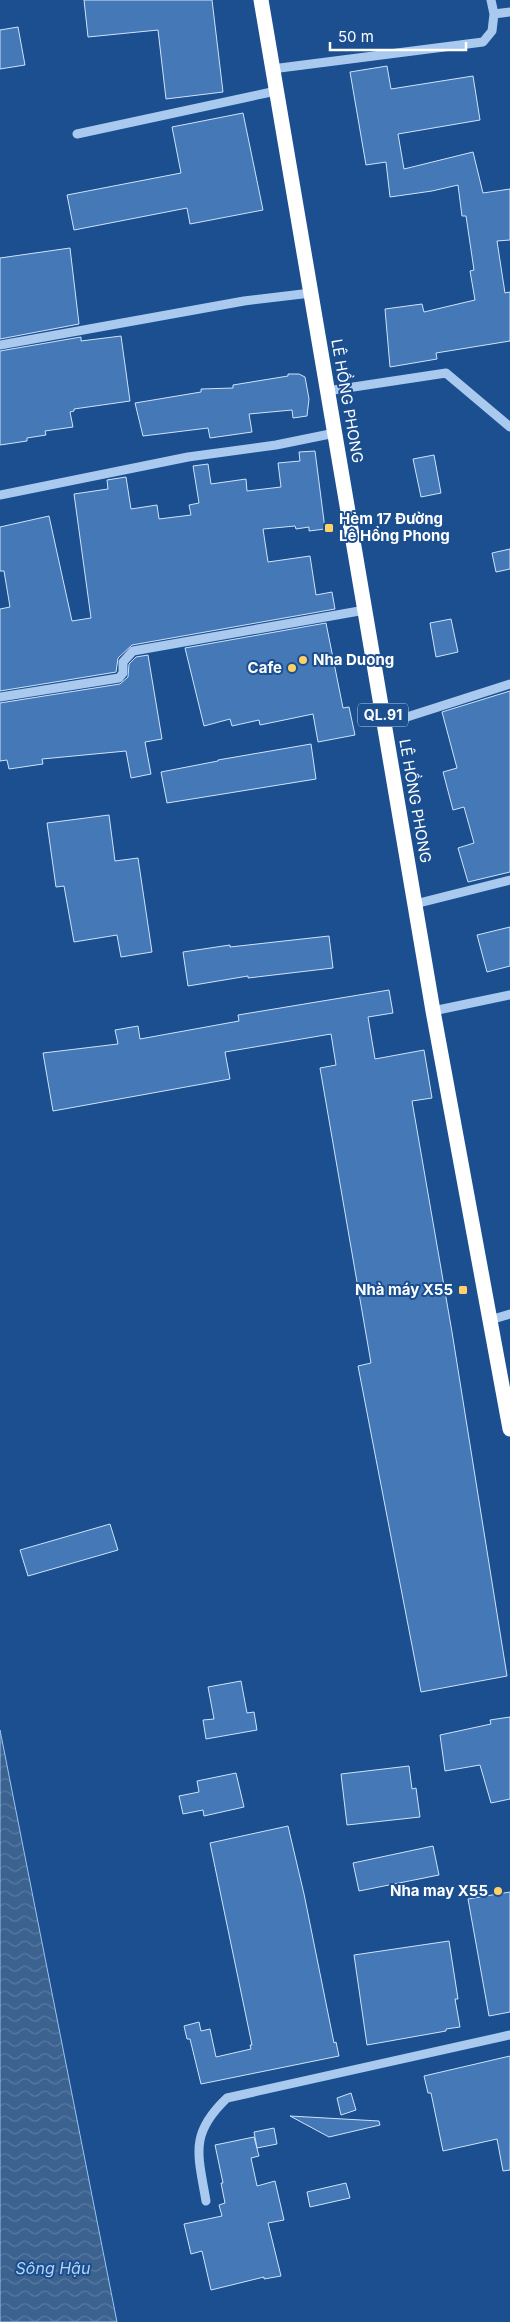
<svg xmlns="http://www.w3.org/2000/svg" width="510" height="2322" viewBox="0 0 510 2322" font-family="Inter,sans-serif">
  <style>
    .water { fill: url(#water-waves); stroke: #9cc4f0 }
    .building { fill: #4478b7; stroke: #cfe3fa }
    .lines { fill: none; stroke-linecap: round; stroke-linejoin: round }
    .minor { stroke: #a9c9ee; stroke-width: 9 }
    .highway { stroke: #fff; stroke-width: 15 }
    .poi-dot { fill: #ffd166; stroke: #1b4f8f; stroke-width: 2 }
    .labels { text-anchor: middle; stroke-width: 4; stroke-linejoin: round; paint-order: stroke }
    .shield { fill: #1b4f8f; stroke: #bbcadd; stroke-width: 1 }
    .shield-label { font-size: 14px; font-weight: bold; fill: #fff }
    .street-label { font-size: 15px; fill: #fff; stroke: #1b4f8f }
    .poi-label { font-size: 15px; font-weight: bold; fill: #fff; stroke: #1b4f8f; text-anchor: end }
    .water-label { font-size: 16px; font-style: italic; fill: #b5d3f5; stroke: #1b4f8f }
  </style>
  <defs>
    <pattern id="water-waves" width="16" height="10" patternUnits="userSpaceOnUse" patternTransform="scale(1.25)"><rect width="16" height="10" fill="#3c6290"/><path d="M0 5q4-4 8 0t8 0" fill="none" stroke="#597aa1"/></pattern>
  </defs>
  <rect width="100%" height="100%" fill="#1b4f8f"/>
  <path class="water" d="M0 1730 117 2322H0Z"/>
  <path class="building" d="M84 0H212L223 92 166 99 158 30 88 37Z
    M18 27 25 65 0 69V30Z
    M387 66 391 89 473 76 480 120 398 134 404 169 473 152 483 193 510 189V240L497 241 505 293 510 292V341L436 353 437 359 390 367 385 309 422 304 424 312 475 300 470 271 474 270 466 216H462L458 185 432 191 390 197 386 162 366 165 350 72Z
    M243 113 263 210 190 224 187 208 74 230 67 195 181 173 172 127Z
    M70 248 79 324 0 339V258Z
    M121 336 130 401 74 409V411L70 412 73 427 45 431 46 435 27 438V441L0 445V351L81 337V341Z
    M288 374H299L305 377 309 399 307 416 293 418 292 410 249 414 252 432 210 438 208 428 143 436 135 403 201 392V389L233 388V385L288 376Z
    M315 451 325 529 309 531V527L296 529 295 526 263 529 268 562 310 556 316 595 332 592 335 609 132 645 118 658 116 672 0 691V609L10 607 4 571H0V527L49 516 72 621 91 618 74 494 108 489 107 480 126 477 131 509 157 505 159 519 191 515 189 505 199 503 193 466 208 464 211 484 246 479 247 491 281 487 278 463 300 461 299 452Z
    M434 455 441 493 421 497 413 459Z
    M510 549V569L496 572 492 553Z
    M451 619 458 652 436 657 430 623Z
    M326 623 343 708 349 707 355 735 318 742 313 714 260 725 259 720 232 726 230 719 204 726 185 648Z
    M148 655 162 739 145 742 151 774 131 778 126 751 42 759 43 764 9 769 7 760 0 761V703L120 684 128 677 129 664 136 657Z
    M510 691V872L468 882 458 848 474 843 464 807 453 810 443 772 457 768 442 712Z
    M311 744 316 779 167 803 161 772 218 761V760Z
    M109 815 115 861 138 858 152 952 121 957 117 935 74 942 64 886 56 887 47 823Z
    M510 927V966L487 972 477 935Z
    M329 936 333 968 248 978V976L188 986 183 952 230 945V947Z
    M389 990 393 1013 368 1017 375 1059 424 1050 432 1098 412 1101 452 1332 507 1676 421 1692 358 1366 371 1363 320 1068 336 1065 331 1034 225 1052 230 1079 53 1111 43 1053 118 1044 115 1030 138 1026 140 1039 239 1021 238 1015Z
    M110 1524 118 1550 28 1576 20 1550Z
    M241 1681 247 1713 254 1712 257 1730 206 1739 203 1720 214 1719 208 1687Z
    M510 1717V1799L491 1803 480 1765 445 1771 440 1735 491 1724 490 1720Z
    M409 1766 412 1789 416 1788 420 1817 347 1825 341 1774Z
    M236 1773 244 1807 204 1816 203 1810 183 1814 179 1796 199 1792 197 1781Z
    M288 1826 304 1894 334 2043 336 2042 339 2056 201 2084 190 2039H187L184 2026 199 2022 201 2031 210 2029 216 2057 251 2049 250 2045H252L210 1843Z
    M433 1846 439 1875 359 1891 353 1863Z
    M510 1892V2012L489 2016 468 1899Z
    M449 1941 458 1999H455L460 2027 446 2029V2031L367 2045 354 1955Z
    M510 2056V2170L503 2171 497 2139 443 2151 431 2093H428L424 2076Z
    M351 2093 356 2110 341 2115 337 2098Z
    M290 2116 379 2121 380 2125 329 2137Z
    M274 2128 277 2144 257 2148 254 2132Z
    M254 2137 259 2156 251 2158 257 2186 275 2181 284 2220 268 2223 281 2276 264 2279V2277L211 2290 202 2251 191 2254 184 2224 222 2216 219 2205 225 2203 221 2183H223L215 2145Z
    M346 2183 350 2198 310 2207 307 2192Z"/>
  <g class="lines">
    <path class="minor" d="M491 0 494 14
      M272 69 483 42 492 31 494 14 510 12
      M77 134 276 91
      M0 345 244 301 311 293
      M327 391 446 373 510 427
      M0 495 188 457 276 445 335 433
      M0 697 119 678 123 673V662L133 651 365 610
      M385 724 510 684
      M415 904 510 880
      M433 1011 510 995
      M490 1320 510 1314
      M206 2201C198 2154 189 2134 227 2098L510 2035"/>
    <path class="highway" d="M261 0 433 1011 510 1429"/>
  </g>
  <g class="poi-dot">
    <rect x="324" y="523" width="10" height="10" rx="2.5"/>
    <circle cx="303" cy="660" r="5"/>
    <circle cx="292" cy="668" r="5"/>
    <rect x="458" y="1285" width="10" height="10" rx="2.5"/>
    <circle cx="498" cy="1891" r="5"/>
  </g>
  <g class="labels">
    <rect class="shield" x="358" y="703.5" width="50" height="23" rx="4"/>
    <g class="shield-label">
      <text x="383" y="720">QL.91</text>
    </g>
    <g class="street-label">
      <text transform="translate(347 401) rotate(80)" y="5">LÊ HỒNG PHONG</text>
      <text transform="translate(415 801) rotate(80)" y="5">LÊ HỒNG PHONG</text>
    </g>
    <g class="poi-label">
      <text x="339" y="524" text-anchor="start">Hẻm 17 Đường<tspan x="339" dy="17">Lê Hồng Phong</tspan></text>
      <text x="313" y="665" text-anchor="start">Nha Duong</text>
      <text x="282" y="673">Cafe</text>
      <text x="453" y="1295">Nhà máy X55</text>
      <text x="488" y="1896">Nha may X55</text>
    </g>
    <g class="water-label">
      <text x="53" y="2274">Sông Hậu</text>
    </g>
  </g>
  <path d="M330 42v8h136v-8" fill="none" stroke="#ffffff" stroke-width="2.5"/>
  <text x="338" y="42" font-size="15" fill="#ffffff" stroke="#1b4f8f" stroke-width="4" paint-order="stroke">50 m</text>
</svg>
